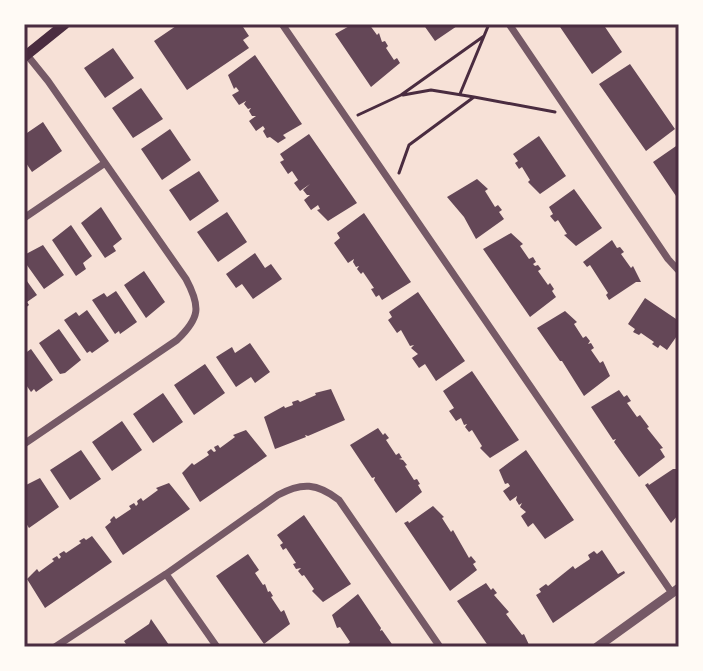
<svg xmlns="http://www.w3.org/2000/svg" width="703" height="671" viewBox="0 0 703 671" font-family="'Alegreya Sans',sans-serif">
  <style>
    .building { fill: #644757 }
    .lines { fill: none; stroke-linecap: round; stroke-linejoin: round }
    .path { stroke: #4a2c40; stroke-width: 3 }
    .minor { stroke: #755966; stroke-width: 7 }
    .tertiary { stroke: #755966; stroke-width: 9 }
    .secondary { stroke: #4a2c40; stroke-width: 10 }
    .neatline { fill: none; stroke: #4a2c40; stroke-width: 3 }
  </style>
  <rect width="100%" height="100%" fill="#f7e1d7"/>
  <path class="building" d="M179 24H241L249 36 243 40 249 48 187 90 154 41Z
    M353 24H369L377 35 379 33 382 42 385 41 388 46 386 48 394 60 397 58 400 63 371 87 335 34Z
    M423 24H460L435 41Z
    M558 24H603L622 52 592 74Z
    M113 48 134 78 105 98 84 68Z
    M255 55 302 124 283 135 286 138 278 143 270 137 267 138 263 131 265 129 263 126 256 131 249 121 256 116H252L249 111 251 108 248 109 244 104 246 101 239 105 232 95 239 91 236 87 234 89 228 75Z
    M630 64 675 129 646 151 599 84Z
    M141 88 163 119 133 138 112 108Z
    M43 122 62 151 32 172 24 160V135Z
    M170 129 191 160 162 180 141 149Z
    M309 134 357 203 328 221 317 210 320 209 318 205 311 210 304 200 310 195H307L303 190 310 184 300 191 294 183 298 180 292 171 288 174 280 162 284 160 280 154Z
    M539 136 566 176 540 194 528 182 530 180 522 167 519 169 515 163 518 161 513 154Z
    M679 144V194L676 196 653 162Z
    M199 171 219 201 190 221 169 190Z
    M477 179 488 189 485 191 495 207 498 205 502 210 499 212 504 219 476 239 464 217 447 197Z
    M574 189 602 228 576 246 564 235 567 234 558 220 555 222 550 216 553 214 549 207Z
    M101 207 122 239 113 246 116 251 105 258 81 223Z
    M227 212 247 242 218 262 197 232Z
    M364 213 411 282 382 300 379 295 376 297 371 289 374 288 363 272 361 274 357 269 359 266 356 267 353 262 354 259 348 263 334 243 340 238 337 233Z
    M71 225 92 256 83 263 86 269 76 276 52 240Z
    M511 233 523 244 520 246 529 259 533 257 536 262 533 264 535 266 538 265 541 269 538 271 548 285 550 283 554 289 552 291 556 297 530 317 483 249Z
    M612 240 617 248 620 247 624 252 621 254 631 268 633 266 641 282H636L609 300 606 295 608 293 590 265 587 267 583 262Z
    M43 245 64 275 44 289 24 261 26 254Z
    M255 253 265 268 271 264 282 279 253 299 242 284 236 288 226 274Z
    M144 271 165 302 146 318 124 285Z
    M24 277 37 295 27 302 29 305 24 309Z
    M116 291 137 322 120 334 119 331 115 334 92 300 104 293 107 297Z
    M418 292 465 361 436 381 425 364 419 368 412 358 418 354 411 348 414 345 410 346 401 330 397 333 388 320 392 317 389 312Z
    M645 298 679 321V333L667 350 660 345 658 348 652 344 654 342 641 333 639 335 633 332 635 329 628 324Z
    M87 310 109 341 92 353 90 351 87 353 64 320 76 312 79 316Z
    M565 311 577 322 574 324 583 338 586 336 590 341 588 344 591 343 594 348 591 350 600 363 603 361 610 376 584 396 562 361H560L537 328Z
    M59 329 81 360 65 373 60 374 39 343Z
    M250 343 270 372 255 383 251 377 236 387 216 357 232 347 235 353Z
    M31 349 53 380 36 392 34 389 31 392 24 382V354Z
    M205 364 225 393 194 415 174 385Z
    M472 371 519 440 490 458 480 448 482 446 472 430 469 432 465 427 467 424 464 425 461 418 456 421 449 411 454 408 443 391Z
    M331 389 345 420 308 436 305 435 306 437 275 449 264 417 284 406 285 408 293 405 292 402 298 400 300 402 316 395 315 393Z
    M619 390 624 397 627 395 631 401 627 403 637 417 640 415 649 427 647 428 663 448 660 449 665 457 639 477 614 442 616 439 613 440 591 407Z
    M163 393 183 422 153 443 133 414Z
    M122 421 142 450 112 471 92 442Z
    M378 428 383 435 385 433 389 438 386 440 396 455 399 453 402 458 399 459 403 460 407 465 405 466 414 480 417 479 420 484 418 485 422 492 396 513 374 480 375 477 372 478 350 445Z
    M246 430 267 456 200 502 182 473 192 463 194 465 209 455 207 452 211 449 214 452 216 451 214 447 218 445 220 448 235 437 233 435Z
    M81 450 101 479 70 500 50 470Z
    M526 450 574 520 545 539 533 523 528 527 521 516 526 512 520 507 522 503 519 505 516 500 517 496 510 501 503 491 510 486 508 483 505 484 499 470Z
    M673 469H677L679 472V514L671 523 645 485 648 483 649 485Z
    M40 478 59 507 29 528 24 520V486Z
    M169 483 190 509 123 555 105 527 111 522 110 520 114 516 116 519 131 509 129 506 134 503 136 506 138 504 137 501 141 498 143 501 158 490 156 488Z
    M433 506 444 517 442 518 451 532 453 530 469 558 471 556 476 562 473 564 477 570 450 591 404 523 408 521 409 523Z
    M304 515 351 584 323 602 312 591 314 589 304 575 302 576 298 571 301 568 296 569 293 564 296 563 286 548 283 550 280 545 283 543 277 535Z
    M92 536 112 562 45 608 27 579 37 569 39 572 54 561 52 559 57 556 59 559 61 557 59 554 64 551 66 553 81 543 79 541 84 538 86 540Z
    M602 550 618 574 624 571 625 573 553 623 536 595 541 592 539 589 546 584 548 586 573 566 575 569 590 559 588 555 594 551 597 554Z
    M248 554 259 570 255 573 263 585 265 584 268 592 270 591 273 596 271 597 281 612 284 610 290 624 264 644 216 576Z
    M486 583 491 590 493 588 497 593 494 595 509 612 506 614 522 635 524 634 530 647H489L457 601Z
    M358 594 381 628 380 631 382 630 394 647H350L348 644 350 642 340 627 337 628 332 615Z
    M151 619 169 645 128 647 124 641 149 624Z"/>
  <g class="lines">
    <path class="path" d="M460 94 489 24
      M403 95 431 90 474 97
      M358 115 401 95 484 36
      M399 173 409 145 474 97 555 112"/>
    <path class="minor" d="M282 24 672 593
      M509 24 668 259 679 271
      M24 218 105 163
      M24 444 177 340C200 318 201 307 186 279L48 81 27 55
      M166 574 217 647
      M55 647 166 574 278 495C302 482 317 483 339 500L440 647"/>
    <path class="tertiary" d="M597 647 679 588"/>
    <path class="secondary" d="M24 57 65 24"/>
  </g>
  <rect width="703" height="671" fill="none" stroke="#fffaf5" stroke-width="52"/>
  <rect x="26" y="26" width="651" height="619" class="neatline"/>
</svg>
